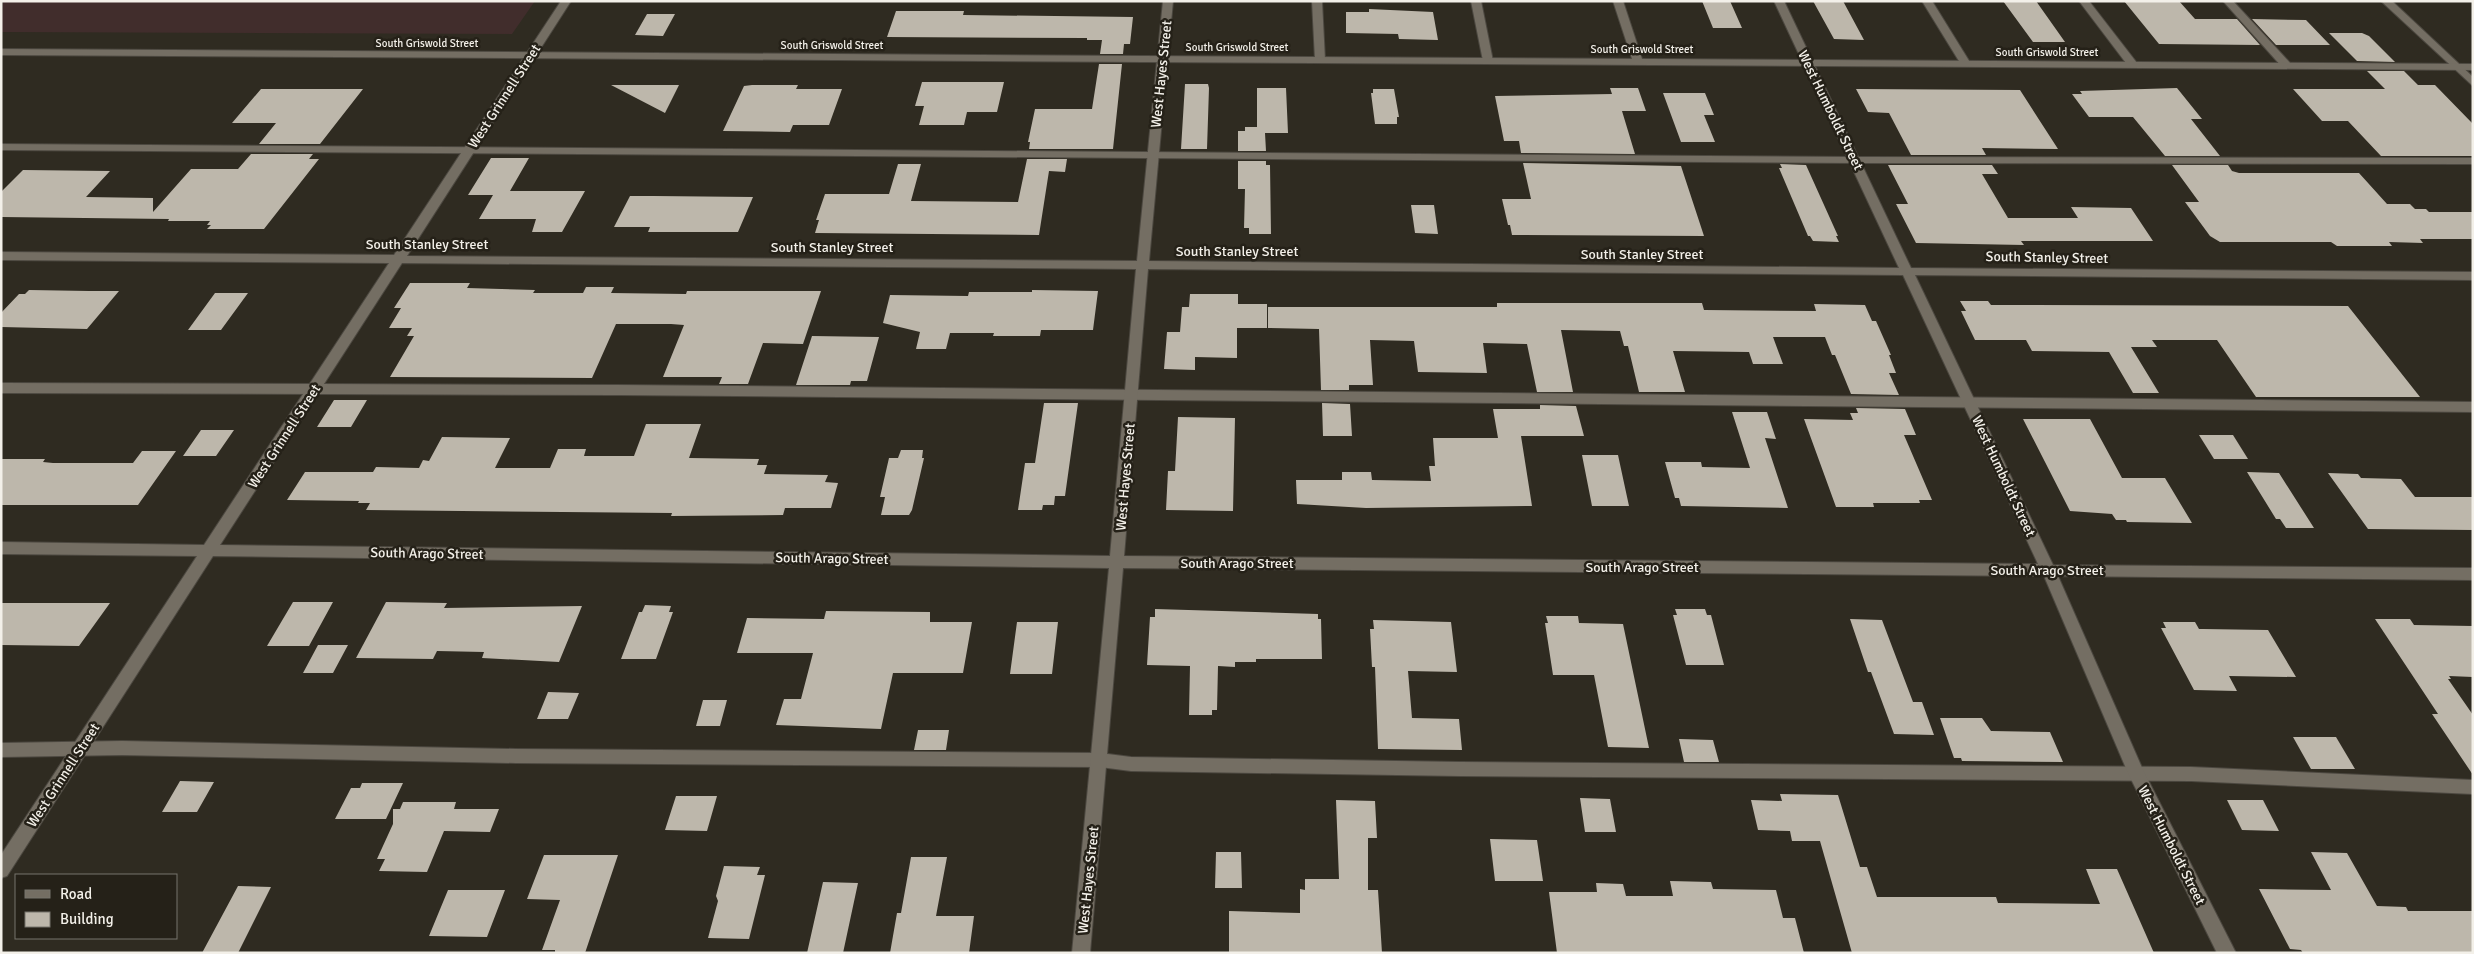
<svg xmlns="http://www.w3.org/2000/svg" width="2474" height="954" viewBox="0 0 2474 954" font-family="Signika,sans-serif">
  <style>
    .education { fill: #412d2c }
    .building { fill: #bdb7ab }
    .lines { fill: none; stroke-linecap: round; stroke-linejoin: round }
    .service-casing { stroke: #4c4840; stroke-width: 2 }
    .minor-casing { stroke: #4c4840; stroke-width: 2 }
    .tertiary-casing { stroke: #4c4840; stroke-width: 2 }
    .service { fill: #746e63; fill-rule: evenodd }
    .minor { fill: #746e63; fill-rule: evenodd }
    .tertiary { fill: #746e63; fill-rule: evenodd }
    .labels { text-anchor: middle; stroke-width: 5; stroke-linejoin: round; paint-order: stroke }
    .far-street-label { font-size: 11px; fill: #f3f0e9; stroke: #252118 }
    .street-label { font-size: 14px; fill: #f3f0e9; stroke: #252118 }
  </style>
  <rect width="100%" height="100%" fill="#2f2b21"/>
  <path class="education" d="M3 1H535L512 34 1 32Z"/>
  <path class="building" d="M1702 1H1730L1742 28H1713Z
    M1813 1H1843L1864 40 1834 39Z
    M2003 1H2036L2065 42H2033Z
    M2124 1H2179L2195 19H2237L2260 45 2159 44Z
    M1369 9 1433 12 1438 40 1399 39 1398 34 1346 33V12H1369Z
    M896 11H964L963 15 1133 17 1130 44H1124L1123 54H1100L1102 40H1087V38L887 37Z
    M647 14H675L663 36 635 35Z
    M2252 19 2306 20 2330 45H2276Z
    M2329 33H2362L2369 36 2395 62 2357 61Z
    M1099 64H1122L1113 149H1029L1030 142H1028L1035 109H1092Z
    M2367 71H2404L2418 85H2435L2473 124V156H2381L2348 121H2322L2293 89H2385Z
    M922 82H1004L997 112H967L964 125H919L924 106H915Z
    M1185 84H1208L1209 88 1207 149H1181Z
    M611 85H679L665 113Z
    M752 85H798L796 89H842L829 125H793L790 132 723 131 744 86Z
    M1257 88H1286L1288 133H1265L1266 151H1238V131H1245V127H1257Z
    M1610 88H1638L1646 111H1622L1635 154 1521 153 1519 141H1504L1495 96 1612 94Z
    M2177 88 2202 119H2191L2220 156H2165L2133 117H2089L2072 94H2082L2080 91Z
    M261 89H363L320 144H259L276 123H232Z
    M1373 89H1394L1399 117H1397V124H1375L1371 93H1373Z
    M1856 89 2020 90 2058 149 1982 148 1986 155H1911L1889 113 1868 112Z
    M1663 93H1705L1714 115H1704L1715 142H1681Z
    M251 154H313L309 159H319L264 229H207L211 225H207L210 221H168L169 219 1 217V192L23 170 110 171 86 197 153 198V212L191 169H238Z
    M491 158H529L510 191H585L562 232H532L536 219H479L493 195H468Z
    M1027 159H1067L1065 172 1049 171 1039 235 815 233 819 220H816L825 194H889L898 164H921L911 201 1018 202Z
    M1238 161H1266V165H1270L1271 234H1249V228H1244L1245 189H1238Z
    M1523 163 1681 166 1704 236 1512 235 1510 225H1508L1502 199H1531Z
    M1780 164 1806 165 1838 236H1836L1839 242 1813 241 1810 236H1808L1779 168H1782Z
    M1888 165H1992L1998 174H1982L2008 218H2078L2071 207 2131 208 2153 241H2021L2024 245 1916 243 1896 204H1908Z
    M2172 165H2228L2232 171 2239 173H2359L2387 204H2410L2415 209H2426L2429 212H2473V239H2420L2423 243 2389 242 2392 246H2337L2331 242H2220L2210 236 2185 202H2199Z
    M630 196H654L753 197 738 232H648L650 227H614Z
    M1411 205H1434L1438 234 1415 233Z
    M410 283H470L467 288 535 290 533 293H583L586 287H614L611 293 686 294 687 291H821L803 344 763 343 748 384H719L722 377H663L684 325 671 324H616L592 378 390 377 414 336H407L412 328H389L401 308H394Z
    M29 290 89 291H119L87 329 1 327V313L19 294H25Z
    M1032 290 1098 291 1093 330H1041L1040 336H993L994 333H950L946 349H916L920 332 883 323 890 295 968 296 969 292H1032Z
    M215 293H248L221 330H188Z
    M1190 294H1238V304H1267V328H1237V358L1195 357V370L1164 369 1167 332H1180L1182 307H1189Z
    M1960 301H1988L1991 305 2348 306 2420 397H2256L2217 340H2152L2157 347H2131L2159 393H2133L2109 352 2032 351 2026 340H1975L1961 311H1966Z
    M1497 303H1702L1704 310 1816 311 1814 304 1865 305 1872 321H1876L1891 355H1889L1896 373H1889L1899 395 1851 394 1835 355H1832L1825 337H1773L1783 364H1753L1749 352 1673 351 1685 392H1639L1628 346H1624L1620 331 1561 330 1573 392H1537L1527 344 1483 343 1487 373 1418 372 1414 341 1370 340 1373 385H1349V390H1321L1319 329 1268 328V307H1497Z
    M812 336 879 337 867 381H851L850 385H796Z
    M334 400H367L351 427H317Z
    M1044 403H1078L1065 496H1055L1054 505H1043L1042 510H1018L1025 463H1035Z
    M1322 403 1350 404 1352 436H1323Z
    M1540 405 1576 406 1584 436H1521L1532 506 1366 508 1297 504 1296 480H1342V472H1371L1372 480 1431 481 1429 466H1435L1433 438H1498L1493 409H1540Z
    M1856 408 1905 409 1916 435H1904L1932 500H1919L1920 503H1873L1874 507H1836L1804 419 1853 420 1850 413H1858Z
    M1732 412H1767L1776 439 1765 438 1788 508 1681 506 1679 498H1675L1665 462H1701L1702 467 1750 468Z
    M1178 417 1235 418 1233 511 1166 510 1168 471H1175Z
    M2023 419H2090L2122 478H2165L2192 523 2127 522 2126 520H2116L2112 514 2070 511Z
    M646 424H701L689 458 759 459 757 465H767L764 474 828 475 825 482 838 483 831 508H785L783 515 671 516 672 513 366 510 370 503H358L359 501 287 500 305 472H373L376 467 419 468 423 460 429 461 442 437 510 438 495 468H550L558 449H586L584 456H634Z
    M201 430H234L216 456H183Z
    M2199 435H2233L2248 459H2214Z
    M901 450H923L922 458H924L912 510 909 515H881L885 497H880L889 458H898Z
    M142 451H176L138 505H1V459H45L43 462 53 463H133Z
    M1582 455H1618L1629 506H1592Z
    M2247 472 2279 473 2314 528H2286L2280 519H2276Z
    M2328 473 2358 474 2361 478 2401 479 2415 497H2473V530L2368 529Z
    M293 602H333L309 646H267Z
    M386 602 447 603 444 608 582 606 559 662 482 658 484 652 437 651 433 659 356 658Z
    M1 603H110L79 646 1 645Z
    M645 605 671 606 669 612H673L656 659H621L639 612H642Z
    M1155 609 1318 614V619H1321L1322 659H1256V662H1235V667L1218 666 1217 710H1212V715H1189L1190 666 1147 665 1150 617H1155Z
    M1675 609H1705L1707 615H1711L1724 665H1686L1673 615H1677Z
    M826 611 930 612V622H972L963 673H893L881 729 776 725 784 699H801L813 653H737L747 618 824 619Z
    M1546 616H1578L1579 623 1623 624 1649 748 1608 747 1594 675H1553L1545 623H1548Z
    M1850 619 1882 620 1913 702H1922L1934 735 1894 734 1871 672H1868Z
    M2375 619H2410L2414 625 2473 626V677L2449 676 2451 679H2448L2473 715V775L2432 714H2438Z
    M1373 620 1451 622 1457 672 1408 671 1412 718 1459 719 1462 750 1378 749 1375 667H1372L1370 629H1374Z
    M1017 622H1058L1052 674H1010Z
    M2163 622H2195L2199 629H2203L2268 630 2296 677 2229 676 2237 691 2194 690 2161 628H2166Z
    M318 645H348L333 673H303Z
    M548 692 579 693 568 719H537Z
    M703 700H727L720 726H696Z
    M1940 718H1982L1991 731 2050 732 2063 762 1962 761 1961 758H1954Z
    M918 730H949L946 750H914Z
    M2293 737H2336L2355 769H2311Z
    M1679 739 1713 740 1719 762H1684Z
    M180 781 214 782 197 812H162Z
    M362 783H403L386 819H335L351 788H360Z
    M1780 794 1838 795 1860 867H1867L1877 897H1996L1998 903 2100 904 2086 869H2117L2154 953H1852L1820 841H1792L1790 831 1758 830 1751 800 1782 801Z
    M676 796H717L707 831 665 830Z
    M1580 798 1610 799 1616 832H1585Z
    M1336 800 1375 801 1377 838H1368V890H1378L1382 953H1229V911L1300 913V889L1305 890V879H1339Z
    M2227 800H2263L2279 831 2242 830Z
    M403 802H456L454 809H499L490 832 444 831 427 872 379 871 385 859H377L393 824V809H400Z
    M1490 839 1537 840 1543 881H1495Z
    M1216 852H1241L1242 888H1215Z
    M2311 852 2347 853 2377 906 2406 907 2408 911H2473V953H2303L2301 950 2290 949 2259 889 2331 890Z
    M544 855H618L585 953H555V950H542L560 900 527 899Z
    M911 857H947L936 916H974L969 953H890L897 913H901Z
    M724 866 760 867 757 875H765L749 939 708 938 718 901 716 896Z
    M1670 881 1711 882 1713 889 1776 890 1783 918H1795L1804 953H1557L1549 892H1597L1596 883 1623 884 1626 896H1673Z
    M823 882 858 883 843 953H807Z
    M238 886 271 887 238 953H202Z
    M448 890H505L487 937 429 936Z"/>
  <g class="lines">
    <defs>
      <path id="service" d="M1312 1H1322L1325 60 1320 63 1315 60Z
        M1613 1H1623L1643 62 1642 64 1633 62Z
        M1922 1H1932L1971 64 1970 66H1962Z
        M2223 1H2233L2291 64V68H2283Z
        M1 144 1855 157 2473 158V164L1855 163 1 150Z
        M1 383 619 385 2473 402V412L619 395 1 393Z
        M122 741 516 749 1100 753 1131 757 1460 762 2191 767 2473 780V794L2191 781 1460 776 1131 771 1100 767 516 763 122 755 1 757V743Z"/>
      <path id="minor" d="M561 1H571L407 256 1137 261 1163 1H1173L1149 261 1899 268 1774 1H1784L1911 268 2473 272V280L1915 275 2053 565 2473 568V580L2058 576 2143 770 2236 953H2217L2128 773 2044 576 1123 568 1090 953H1072L1109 568 213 556 7 876 1 878V855L197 556 1 554V542L204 545 389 263 1 260V252L394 255ZM402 263 1136 269 1110 556 220 545ZM1148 269 1903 275 2038 564 1124 556Z
        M1471 1H1481L1493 61 1492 63 1483 61Z
        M2079 1H2089L2137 63V67H2129Z
        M2381 1H2392L2473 77V86Z"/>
      <path id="tertiary" d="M1 49 2473 64V70L1 55Z"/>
    </defs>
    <use href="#service" class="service-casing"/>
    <use href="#minor" class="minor-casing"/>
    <use href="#tertiary" class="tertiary-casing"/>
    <use href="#service" class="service"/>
    <use href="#minor" class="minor"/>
    <use href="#tertiary" class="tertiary"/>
  </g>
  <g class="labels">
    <g class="far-street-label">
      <text x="427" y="47">South Griswold Street</text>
      <text x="832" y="49">South Griswold Street</text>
      <text x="1237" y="51">South Griswold Street</text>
      <text x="1642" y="53">South Griswold Street</text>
      <text x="2047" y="56">South Griswold Street</text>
    </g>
    <g class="street-label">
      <text transform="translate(1161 74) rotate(-84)" y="5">West Hayes Street</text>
      <text transform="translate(504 96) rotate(-57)" y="5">West Grinnell Street</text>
      <text transform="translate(1831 110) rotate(64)" y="5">West Humboldt Street</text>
      <text x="427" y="249">South Stanley Street</text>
      <text x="832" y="252">South Stanley Street</text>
      <text x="1237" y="256">South Stanley Street</text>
      <text x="1642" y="259">South Stanley Street</text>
      <text transform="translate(2047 257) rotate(1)" y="5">South Stanley Street</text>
      <text transform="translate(284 436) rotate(-57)" y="5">West Grinnell Street</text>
      <text transform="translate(2004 476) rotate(65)" y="5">West Humboldt Street</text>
      <text transform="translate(1125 477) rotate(-85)" y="5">West Hayes Street</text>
      <text transform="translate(427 553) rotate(1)" y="5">South Arago Street</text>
      <text transform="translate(832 558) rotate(1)" y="5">South Arago Street</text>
      <text x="1237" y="568">South Arago Street</text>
      <text x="1642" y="572">South Arago Street</text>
      <text x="2047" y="575">South Arago Street</text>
      <text transform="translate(63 775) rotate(-57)" y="5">West Grinnell Street</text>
      <text transform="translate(2172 845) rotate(63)" y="5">West Humboldt Street</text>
      <text transform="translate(1088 880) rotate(-84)" y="5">West Hayes Street</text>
    </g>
  </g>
  <rect width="2474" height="954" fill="none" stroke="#f3f0e9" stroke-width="5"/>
  <rect x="15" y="874" width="162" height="65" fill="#252118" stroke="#77746c"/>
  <rect x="25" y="890" width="25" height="8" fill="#746e63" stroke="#77746c"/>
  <text x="60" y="899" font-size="15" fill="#f3f0e9">Road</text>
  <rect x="25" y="912" width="25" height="15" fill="#bdb7ab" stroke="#77746c"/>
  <text x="60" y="924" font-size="15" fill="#f3f0e9">Building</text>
</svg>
